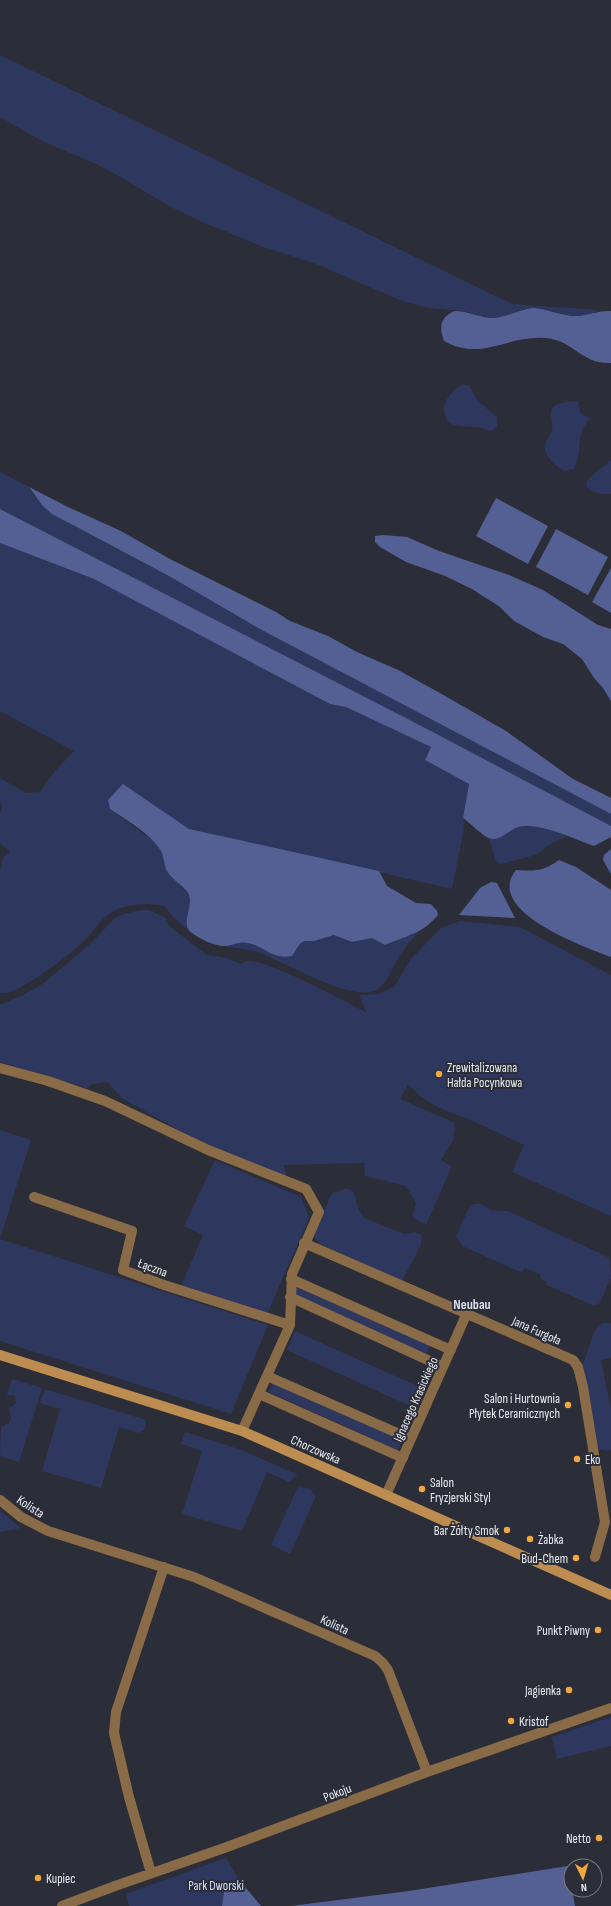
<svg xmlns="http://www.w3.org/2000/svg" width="611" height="1906" viewBox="0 0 611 1906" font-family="'Sofia Sans Condensed',sans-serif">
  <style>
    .green { fill: #2e375e }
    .forest { fill: #546093 }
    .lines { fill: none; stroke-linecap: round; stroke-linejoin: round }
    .street { stroke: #8a6b47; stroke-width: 10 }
    .secondary { stroke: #bd8c50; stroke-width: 10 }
    .poi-dot { fill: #f1a640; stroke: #2b2e38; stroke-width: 1.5 }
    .labels { text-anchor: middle; stroke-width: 4; stroke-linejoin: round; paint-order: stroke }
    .poi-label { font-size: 13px; fill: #e9ebf1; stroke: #2b2e38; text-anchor: start }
    .street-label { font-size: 13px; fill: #e9ebf1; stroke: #2b2e38 }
    .park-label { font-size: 13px; fill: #d4ddfe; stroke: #2b2e38 }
    .neighbourhood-label { font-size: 14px; font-weight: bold; fill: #daddea; stroke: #2b2e38 }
  </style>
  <rect width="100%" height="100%" fill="#2b2e38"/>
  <path class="green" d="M0 55 512 304 599 310 590 315 571 316 553 311 524 309 502 317 492 318 463 311 429 308 402 301 314 263 263 247 198 220 167 205 119 176 92 162 44 142 0 117Z
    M463 384 470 386 477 400 497 417V426L494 430 489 431C475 421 444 436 444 408 445 398 455 388 463 384Z
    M578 401 580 412 590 419C575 432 583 452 574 469L563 471C555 464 542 455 545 444 546 439 551 435 552 430 553 425 551 420 551 414 551 401 569 402 578 401Z
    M611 460V494C601 494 592 494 586 486L587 480Z
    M0 472 29 487 34 496 72 525 169 576 258 628 611 814V826L431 731 0 509Z
    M0 543 96 580 330 704 346 707 431 747 425 760 469 784 463 818 464 829 452 889 189 829 123 785 110 809 156 843 162 853 167 871 188 894 191 905 187 923 191 933 174 918 164 906C142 902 117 904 101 921 95 927 91 934 85 940 69 955 49 970 31 981 21 987 12 994 0 993V871L3 857 10 852 0 843V813L2 806 0 801V778L26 793 40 792 55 771 74 751 0 711Z
    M523 826 544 827 567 836 552 843 536 855 500 864 496 861 489 838 495 839 508 831Z
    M141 910H149L166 918 169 926 207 955 227 958 241 964C243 963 244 961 246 961 265 958 347 1002 367 1013L359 995 379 994 393 987V989L411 959 441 928 460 921 520 927 611 975V1216L512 1172 524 1145C506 1137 487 1127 468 1119 444 1110 426 1104 408 1084L400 1099 455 1123 453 1141 441 1160 452 1166 426 1225 412 1217 416 1203 406 1186 365 1176 364 1163 284 1165 287 1179 209 1147 123 1099 107 1082 92 1084 87 1088 0 1062V1005L23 995 44 983 91 943 115 918 124 914Z
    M420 931C414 938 407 944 402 952 395 962 389 980 379 988 355 1007 282 959 254 951 244 949 233 948 223 946L238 943H247L255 946 297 950 300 944 304 941H314L334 935 352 942 372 938 385 945C397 939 409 937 420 931Z
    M0 1130 31 1140 0 1239 268 1325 231 1414 0 1341Z
    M215 1160 301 1197 309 1218 267 1314 181 1286 203 1235 184 1226Z
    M344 1189H349L354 1192 358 1208 364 1218 404 1234 414 1232 422 1235 421 1245 402 1281 322 1245 315 1238 314 1233 330 1197 333 1193Z
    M474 1204H481L491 1210 508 1211 610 1258 611 1278 599 1304 594 1306 547 1285V1282L541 1279 540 1274 525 1268 522 1273 462 1246 456 1236 468 1210Z
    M291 1279 432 1342 424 1358 290 1297Z
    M603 1323H611V1358L601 1360 611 1409V1450L609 1451 594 1449 582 1367 594 1332 599 1325Z
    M295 1331 426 1390 417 1409 287 1350Z
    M12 1379 42 1388 19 1462 0 1456 1 1427 9 1423 11 1418 9 1409 16 1403 15 1395H7Z
    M273 1382 403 1440 398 1450 269 1392Z
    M45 1389 146 1420 144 1430 139 1433 119 1427 101 1488 42 1471 60 1409 40 1403Z
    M185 1432 239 1449 298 1475 289 1482 267 1472 242 1531 182 1514 202 1451 181 1444Z
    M298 1487 310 1489 316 1496 290 1554 271 1545Z
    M0 1511 21 1528 0 1532Z
    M611 1717V1746L557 1759 552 1737Z
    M226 1858 240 1881 261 1906H129L126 1894Z"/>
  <path class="forest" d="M533 308C546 309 558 314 571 316 586 317 597 310 611 311V363C580 364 574 340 545 338 507 335 482 362 444 341 439 327 440 318 454 311 468 311 481 318 494 318 508 317 520 309 533 308Z
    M29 487 68 507 121 531 170 559 276 612 290 621 328 636 357 652 398 670 440 693 506 731 573 779 611 798V814L258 628 169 576 52 514 42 505Z
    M496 498 548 526 528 564 476 536Z
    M0 509 431 731 611 826V837L594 846C575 839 545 825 525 826 510 826 501 843 489 838 484 837 469 822 463 818L469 784 425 760 431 747 346 707 330 704 94 579 0 543Z
    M556 529 608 557 588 595 536 567Z
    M383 535 407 537 439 551 509 575 543 590 598 625 611 629V701L603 688 594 678 582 659 563 644 543 637 514 621 500 607 472 589 445 576 406 562 380 547 375 542V536Z
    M611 568V613L592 602Z
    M123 784 189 829 379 871 387 886 416 903 431 904 437 911 438 915C421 935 407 935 385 945L372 938 352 942 334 935 314 941H304L300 944 292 956C271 960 265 946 247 943 240 941 233 945 226 946 216 947 200 939 192 933 179 924 195 906 188 893 183 885 172 880 167 871 164 865 164 857 161 851 152 835 125 819 110 809L108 800Z
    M611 849V874L603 860 604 855Z
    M559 860 576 867 611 890V957C585 947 483 911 516 870 535 871 542 872 559 860Z
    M491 882 497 883 515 918 459 915 480 888Z
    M568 1866 575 1906H291L409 1891Z
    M231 1881H240L261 1906H222L225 1886Z"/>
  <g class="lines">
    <path class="street" d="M0 1068 48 1081 105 1101 208 1150 306 1189 319 1212 292 1274 290 1325 242 1431
      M34 1197 132 1231 123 1270 164 1285 290 1325
      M304 1243C394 1283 484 1321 573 1360L578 1367 583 1387 605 1522 595 1557
      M291 1279 451 1350
      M290 1297 443 1367
      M267 1376 411 1439
      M259 1394 403 1458
      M386 1495 467 1313
      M0 1500 21 1517 48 1531 194 1577 375 1656 382 1662 388 1670 427 1772
      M151 1873 129 1797 114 1733 116 1712 164 1567
      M62 1906 115 1886 227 1847 427 1772 611 1708"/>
    <path class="secondary" d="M0 1355 242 1431 611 1595"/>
  </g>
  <g class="poi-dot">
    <circle cx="439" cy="1074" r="4"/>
    <circle cx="568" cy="1405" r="4"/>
    <circle cx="577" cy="1459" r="4"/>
    <circle cx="422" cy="1489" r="4"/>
    <circle cx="507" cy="1530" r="4"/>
    <circle cx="530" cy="1539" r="4"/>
    <circle cx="576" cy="1558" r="4"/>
    <circle cx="598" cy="1630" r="4"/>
    <circle cx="569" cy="1690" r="4"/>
    <circle cx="511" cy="1721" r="4"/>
    <circle cx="599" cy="1838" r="4"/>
    <circle cx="38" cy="1878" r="4"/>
  </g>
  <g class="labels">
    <g class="poi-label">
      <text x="447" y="1072">Zrewitalizowana<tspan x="447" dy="15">Hałda Pocynkowa</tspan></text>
      <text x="560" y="1403" text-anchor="end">Salon i Hurtownia<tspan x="560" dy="15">Płytek Ceramicznych</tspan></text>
      <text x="585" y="1464">Eko</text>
      <text x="430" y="1487">Salon<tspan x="430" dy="15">Fryzjerski Styl</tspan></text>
      <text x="499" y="1535" text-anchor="end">Bar Żółty Smok</text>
      <text x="538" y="1544">Żabka</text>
      <text x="568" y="1563" text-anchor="end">Bud-Chem</text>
      <text x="590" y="1635" text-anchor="end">Punkt Piwny</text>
      <text x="561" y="1695" text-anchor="end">Jagienka</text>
      <text x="519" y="1726">Kristof</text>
      <text x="591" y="1843" text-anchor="end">Netto</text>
      <text x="46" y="1883">Kupiec</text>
    </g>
    <g class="street-label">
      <text transform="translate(153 1267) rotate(20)" y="5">Łączna</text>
      <text transform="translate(537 1330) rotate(24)" y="5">Jana Furgoła</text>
      <text transform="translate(415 1399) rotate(-66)" y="5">Ignacego Krasickiego</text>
      <text transform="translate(316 1449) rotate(24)" y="5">Chorzowska</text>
      <text transform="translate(31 1506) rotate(33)" y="5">Kolista</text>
      <text transform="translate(335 1624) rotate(25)" y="5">Kolista</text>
      <text transform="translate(337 1792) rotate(-21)" y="5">Pokoju</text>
    </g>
    <g class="park-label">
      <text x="216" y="1890">Park Dworski</text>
    </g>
    <g class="neighbourhood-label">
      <text x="472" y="1309">Neubau</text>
    </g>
  </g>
  <g transform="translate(583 1878) rotate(175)"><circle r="19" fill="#2b2e38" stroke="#777a82"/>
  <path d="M0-3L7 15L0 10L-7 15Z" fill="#f1a640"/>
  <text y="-6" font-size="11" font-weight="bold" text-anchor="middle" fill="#e9ebf1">N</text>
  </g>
</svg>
